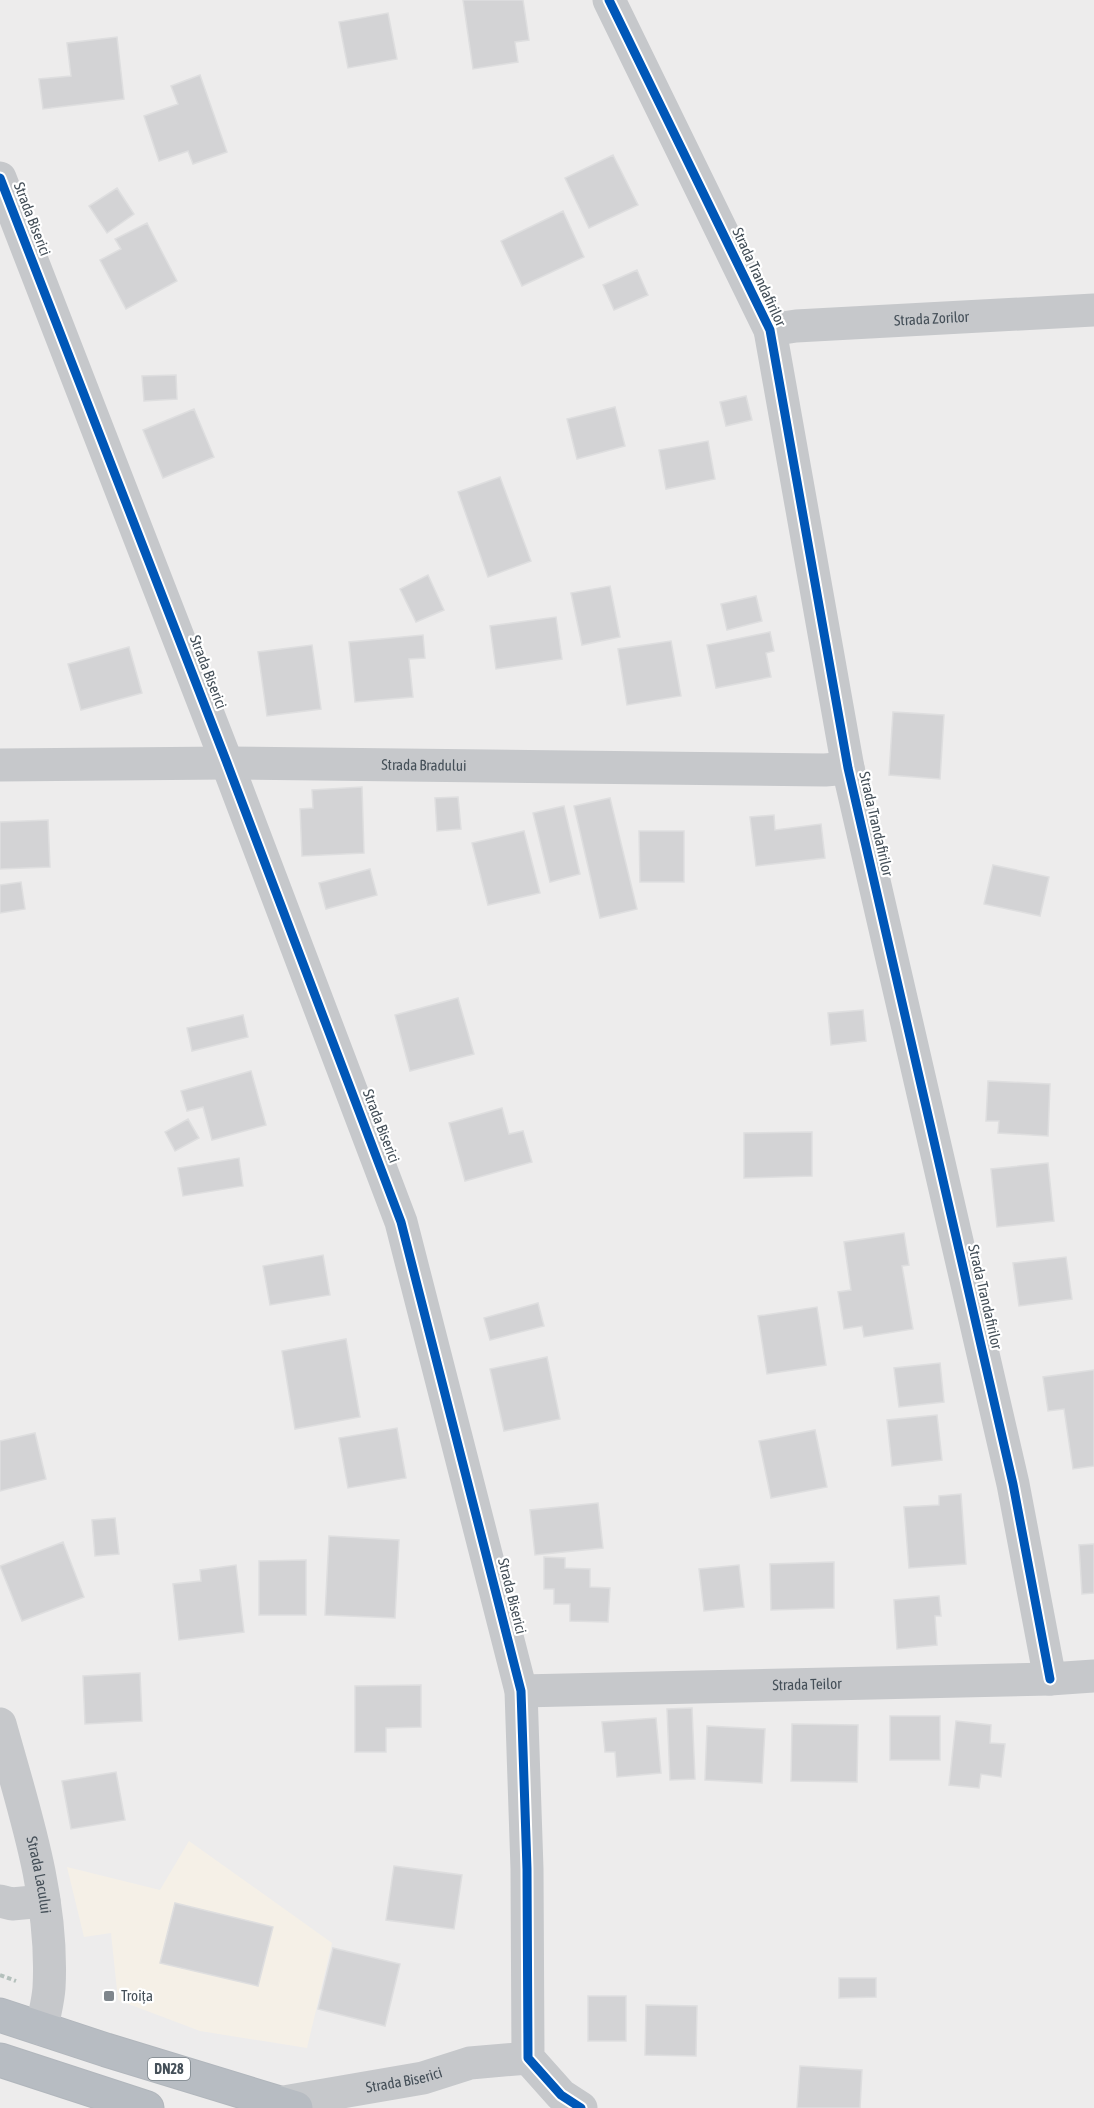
<svg xmlns="http://www.w3.org/2000/svg" width="1094" height="2108" viewBox="0 0 1094 2108" font-family="'Asap Condensed',sans-serif">
  <style>
    .commercial { fill: #f5f0e7 }
    .building { fill: #d3d3d5; stroke: #dededf; stroke-width: 1.5 }
    .lines { fill: none; stroke-linecap: round; stroke-linejoin: round }
    .highway-casing { stroke: #b1b6bc; stroke-width: 35 }
    .path { stroke: #b4c0bc; stroke-width: 4; stroke-dasharray: 4.5 3; stroke-linecap: butt }
    .street { stroke: #c6c8cb; stroke-width: 33 }
    .highway { stroke: #b7bcc2; stroke-width: 33 }
    .cycleway-casing { stroke: #fff; stroke-width: 13 }
    .cycleway { stroke: #0057b8; stroke-width: 9 }
    .poi-dot { fill: #7f868c; stroke: #fff; stroke-width: 2 }
    .labels { text-anchor: middle; stroke-width: 4.5; stroke-linejoin: round; paint-order: stroke }
    .shield { fill: #fff; stroke: #7c848a; stroke-width: 1.5 }
    .shield-label { font-size: 14px; font-weight: bold; fill: #444f58 }
    .street-label { font-size: 15px; fill: #444f58; stroke: #fff }
    .poi-label { font-size: 15px; fill: #444f58; stroke: #fff; text-anchor: start }
  </style>
  <rect width="100%" height="100%" fill="#edecec"/>
  <path class="commercial" d="M189 1841 332 1943 307 2048 200 2031 118 2000 111 1933 84 1937 67 1867 160 1890Z"/>
  <path class="building" d="M463 0H523L529 40 515 42 518 62 473 69Z
    M388 13 397 59 348 68 339 22Z
    M117 37 124 99 43 109 39 79 71 76 67 43Z
    M200 75 227 152 193 164 188 151 159 161 144 116 178 104 171 86Z
    M613 155 638 205 589 228 565 178Z
    M117 188 134 214 107 233 89 206Z
    M563 211 584 257 522 286 501 241Z
    M147 223 177 281 126 309 100 260 121 249 115 239Z
    M637 270 648 295 614 310 603 285Z
    M176 375 177 399 144 401 142 376Z
    M746 396 752 420 726 426 720 402Z
    M615 407 625 446 577 459 567 419Z
    M194 409 214 457 163 478 143 430Z
    M708 441 715 479 666 489 659 450Z
    M500 477 531 561 488 577 458 492Z
    M428 575 444 610 416 622 400 589Z
    M610 586 620 637 582 645 571 593Z
    M756 596 762 621 727 630 721 604Z
    M556 617 562 659 496 669 490 626Z
    M770 632 774 651 766 653 771 677 716 688 707 645Z
    M423 635 425 658 409 659 413 697 355 702 349 642Z
    M671 641 681 696 627 705 618 649Z
    M312 645 321 709 267 716 258 652Z
    M129 647 142 693 81 710 68 664Z
    M893 712 944 715 940 779 889 775Z
    M362 787 364 853 302 856 300 809 313 808 312 790Z
    M458 797 461 829 437 831 435 798Z
    M610 798 637 909 600 918 574 806Z
    M564 806 580 874 550 882 533 813Z
    M774 815 775 830 821 824 825 858 756 866 750 817Z
    M48 820 50 867 0 869V822Z
    M524 831 540 893 488 905 472 843Z
    M639 831H684V882H640Z
    M993 865 1049 877 1040 916 984 904Z
    M370 869 377 895 326 909 319 883Z
    M21 882 25 909 0 913V885Z
    M458 998 474 1054 410 1071 395 1015Z
    M863 1010 866 1041 831 1045 828 1013Z
    M243 1015 248 1037 192 1051 187 1028Z
    M251 1071 266 1125 212 1140 203 1107 187 1111 181 1091Z
    M988 1081 1050 1084 1048 1136 998 1133 999 1121H986Z
    M502 1108 509 1134 523 1131 532 1162 465 1181 449 1123Z
    M188 1119 199 1138 175 1151 165 1132Z
    M812 1132V1176L744 1178V1133Z
    M239 1158 243 1186 183 1196 178 1168Z
    M1048 1163 1054 1221 997 1227 991 1169Z
    M904 1233 909 1265 902 1266 913 1329 864 1337 862 1326 844 1329 838 1292 851 1290 844 1242Z
    M323 1255 330 1295 270 1305 263 1266Z
    M1066 1257 1072 1299 1019 1306 1013 1263Z
    M538 1303 544 1326 490 1340 484 1318Z
    M817 1307 826 1365 767 1374 758 1316Z
    M346 1339 360 1417 295 1429 282 1351Z
    M547 1357 560 1419 504 1431 490 1369Z
    M940 1363 944 1402 899 1407 894 1368Z
    M1094 1370V1466L1073 1469 1064 1409 1048 1411 1043 1377Z
    M937 1415 942 1460 892 1466 887 1420Z
    M397 1428 406 1478 348 1488 339 1438Z
    M815 1430 827 1487 771 1498 759 1441Z
    M35 1433 46 1479 0 1491V1441Z
    M961 1494 966 1564 909 1568 904 1507 939 1505V1496Z
    M598 1503 603 1548 535 1555 530 1510Z
    M115 1518 119 1554 95 1556 92 1520Z
    M329 1536 399 1540 395 1618 325 1615Z
    M63 1542 84 1597 22 1621 0 1566Z
    M1094 1544V1593L1082 1594 1079 1545Z
    M544 1557 565 1558V1568L590 1569V1587L610 1588 608 1622 570 1621V1604H554V1589H544Z
    M306 1560V1615H259V1561Z
    M834 1562V1608L771 1610 770 1564Z
    M236 1565 244 1632 179 1640 173 1584 201 1581 200 1570Z
    M739 1565 744 1607 704 1611 699 1569Z
    M939 1596 941 1616H935L937 1645 897 1649 894 1600Z
    M140 1673 142 1721 85 1724 83 1676Z
    M421 1685V1727L386 1728V1752H355V1686Z
    M692 1708 695 1779 670 1780 667 1709Z
    M890 1716H940V1760H890Z
    M656 1718 661 1773 617 1777 615 1752H605L602 1722Z
    M956 1721 991 1725 990 1743 1005 1744 1001 1777 981 1774 979 1788 949 1785Z
    M792 1724 858 1725 857 1782 791 1781Z
    M707 1726 765 1729 762 1783 705 1780Z
    M116 1772 125 1820 71 1829 62 1781Z
    M394 1866 462 1875 454 1929 386 1920Z
    M175 1903 273 1927 258 1986 160 1963Z
    M333 1948 400 1964 385 2026 318 2009Z
    M839 1978H876V1997L839 1998Z
    M588 1996H626V2041H588Z
    M646 2005 697 2006 696 2056 645 2055Z
    M800 2066 862 2070 860 2108H797Z"/>
  <g class="lines">
    <defs>
      <path id="highway" d="M0 2015 106 2050 296 2108
        M0 2060 147 2108"/>
    </defs>
    <use href="#highway" class="highway-casing"/>
    <path class="path" d="M0 1975 16 1981"/>
    <g class="street">
      <path d="M609 0 770 330 848 768 1013 1484 1050 1679"/>
      <path d="M0 178 227 763 401 1222 521 1691 527 1869 528 2058 561 2095 581 2108"/>
      <path id="s1" d="M770 330 796 326 1094 310"/>
      <path id="s2" d="M0 765 227 763 825 770 848 768"/>
      <path id="s3" d="M521 1691 1050 1679 1094 1676"/>
      <path id="s4" d="M0 1724C24 1810 54 1898 49 1988 48 2002 44 2015 42 2029"/>
      <path d="M0 1901 12 1904 44 1901"/>
      <path id="s5" d="M278 2103 423 2078 470 2063 528 2058"/>
    </g>
    <use href="#highway" class="highway"/>
    <defs>
      <path id="cycleway" d="M609 0 770 330 848 768 1013 1484 1050 1679
        M0 178 227 763 401 1222 521 1691 527 1869 528 2058 561 2095 581 2108"/>
    </defs>
    <use href="#cycleway" class="cycleway-casing"/>
    <use href="#cycleway" class="cycleway"/>
  </g>
  <rect class="poi-dot" x="103" y="1990" width="12" height="12" rx="3"/>
  <g class="labels">
    <rect class="shield" x="148" y="2058" width="42" height="22" rx="4.5"/>
    <g class="shield-label">
      <text x="169" y="2074">DN28</text>
    </g>
    <g class="street-label">
      <text transform="translate(32 219) rotate(69)" y="5">Strada Biserici</text>
      <text transform="translate(759 277) rotate(65)" y="5">Strada Trandafirilor</text>
      <text dy="5" stroke="none"><textPath href="#s1" startOffset="162">Strada Zorilor</textPath></text>
      <text transform="translate(208 672) rotate(69)" y="5">Strada Biserici</text>
      <text dy="5" stroke="none"><textPath href="#s2" startOffset="424">Strada Bradului</textPath></text>
      <text transform="translate(876 824) rotate(77)" y="5">Strada Trandafirilor</text>
      <text transform="translate(381 1126) rotate(69)" y="5">Strada Biserici</text>
      <text transform="translate(985 1297) rotate(77)" y="5">Strada Trandafirilor</text>
      <text transform="translate(512 1596) rotate(76)" y="5">Strada Biserici</text>
      <text dy="5" stroke="none"><textPath href="#s3" startOffset="286">Strada Teilor</textPath></text>
      <text dy="5" stroke="none"><textPath href="#s4" startOffset="156">Strada Lacului</textPath></text>
      <text dy="5" stroke="none"><textPath href="#s5" startOffset="128">Strada Biserici</textPath></text>
    </g>
    <g class="poi-label">
      <text x="121" y="2001">Troița</text>
    </g>
  </g>
</svg>
